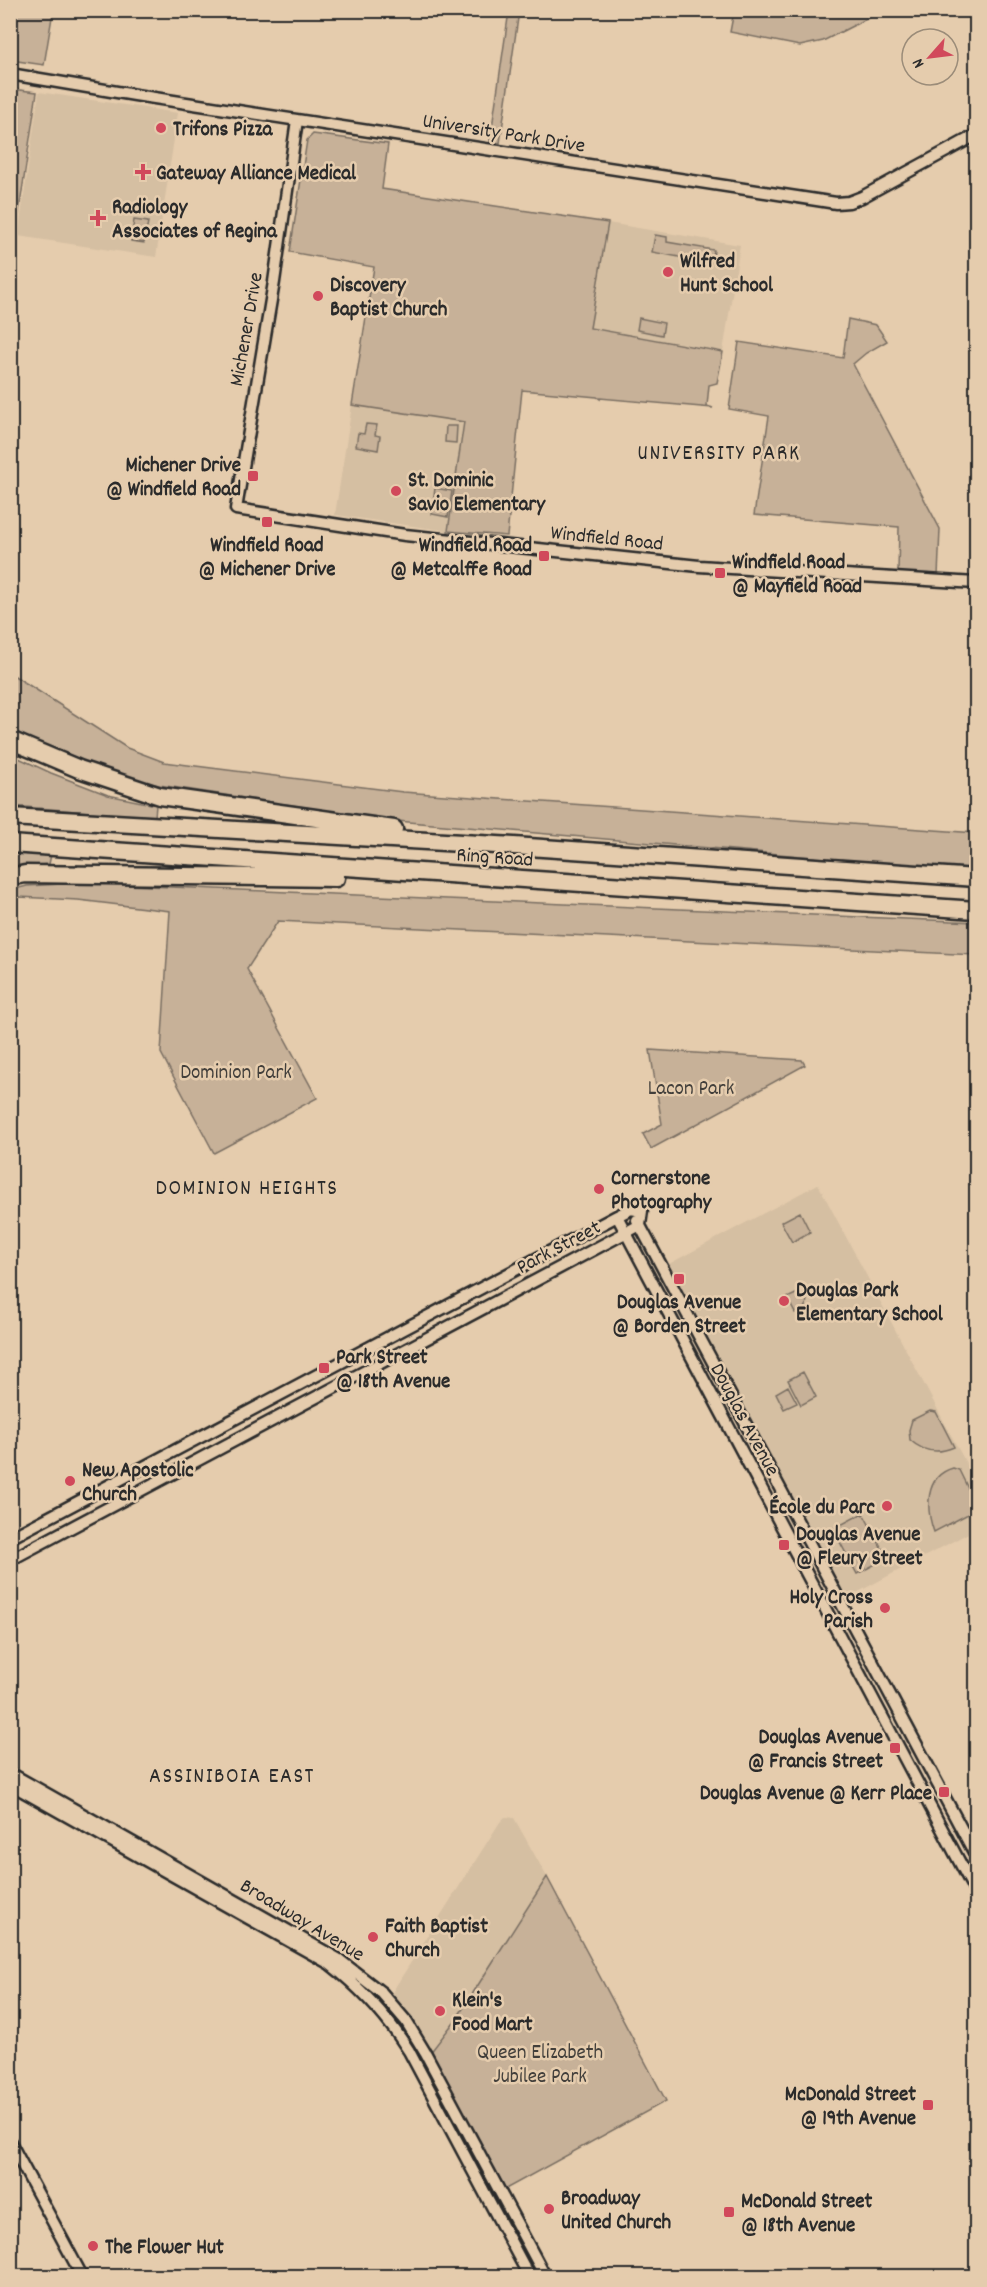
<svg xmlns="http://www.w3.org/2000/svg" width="987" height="2287" viewBox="0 0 987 2287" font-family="Dekko,sans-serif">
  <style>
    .built { fill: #d5bfa2 }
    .green { fill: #c7b198; stroke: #796e62; stroke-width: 1.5 }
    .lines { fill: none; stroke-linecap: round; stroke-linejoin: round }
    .minor-casing { stroke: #2b2b2b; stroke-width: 15 }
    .highway-casing { stroke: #2b2b2b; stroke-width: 21 }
    .minor { stroke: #e5ccad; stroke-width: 10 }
    .highway { stroke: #e5ccad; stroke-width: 16 }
    .poi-dot { fill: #d1495b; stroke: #e5ccad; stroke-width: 2 }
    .labels { text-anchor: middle; stroke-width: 5; stroke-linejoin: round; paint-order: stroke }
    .poi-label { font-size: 21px; font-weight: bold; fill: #2b2b2b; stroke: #e5ccad; text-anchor: start }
    .street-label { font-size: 21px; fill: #2b2b2b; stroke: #e5ccad }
    .park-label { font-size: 21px; fill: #423f3b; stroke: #e5ccad }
    .neighbourhood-label { font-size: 22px; letter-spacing: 1.5px; fill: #2b2b2b; stroke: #e5ccad }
  </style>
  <rect width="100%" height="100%" fill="#e5ccad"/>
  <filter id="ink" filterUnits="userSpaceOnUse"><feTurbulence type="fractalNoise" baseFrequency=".0167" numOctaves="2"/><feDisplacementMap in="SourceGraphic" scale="12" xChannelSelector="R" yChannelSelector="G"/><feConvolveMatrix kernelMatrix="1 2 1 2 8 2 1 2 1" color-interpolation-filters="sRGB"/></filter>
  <g filter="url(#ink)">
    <path class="built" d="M39 92 178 113 156 257 18 236Z
      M608 223 740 245 723 352 590 328Z
      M352 405 465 422 448 531 335 515Z
      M818 1184 976 1482V1529L847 1598 669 1264Z
      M505 1817 514 1818 547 1877 457 2018 430 2053 396 2003 393 1996 394 1989 500 1822Z"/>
    <path class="green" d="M10 11H53L44 65 11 60Z
      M509 11H519L500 143 490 141Z
      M734 11V10L882 11 823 41 800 46 730 32Z
      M11 89 37 92 11 264 10 89Z
      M313 134 388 144 382 189 608 223 590 328 723 352 717 383 709 385 707 406 713 408 600 398V399L597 397 522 390 507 536 448 531 464 422 352 405 374 267 290 252 307 140Z
      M134 220 148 222 144 243 131 241Z
      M655 235 667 237V242L714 250 712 263 652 252Z
      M639 318 664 323 662 335 637 330Z
      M848 319 876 325 887 341 866 353 853 364 940 529 938 576 898 573 899 527 754 515 769 416 729 409 739 342 843 358Z
      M366 424 377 425 375 435 380 436 378 450 356 446 358 433 364 434Z
      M446 426H457L456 443 445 442Z
      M435 488 452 491 448 517 432 514Z
      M10 673 127 748 164 762 403 792 976 833V871L397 821 159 785 110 774 66 758 11 732Z
      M10 754 51 773 108 795 156 805 155 817 11 806Z
      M10 852 51 855 49 864 11 868Z
      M79 883 976 922V955L278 921 247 969 317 1098 214 1153 161 1053 170 911 78 900 19 897 11 899V890L27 886Z
      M650 1050 802 1060 805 1065 651 1149 643 1134 662 1124Z
      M800 1212 810 1232 792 1242 781 1222Z
      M798 1293 801 1296 805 1294 807 1298 806 1307 795 1313 787 1298Z
      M803 1372 816 1397 801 1405 788 1380Z
      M788 1386 797 1403 784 1409 776 1393Z
      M930 1411 936 1412 954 1447C938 1454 923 1452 910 1440L909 1430 912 1420Z
      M953 1468 959 1470 975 1503 972 1512 934 1532C926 1510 924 1476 953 1468Z
      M863 1513 887 1558 857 1574 833 1529Z
      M547 1877 666 2101 502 2191 430 2053 457 2018Z"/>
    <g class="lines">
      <defs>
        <path id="minor" d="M10 74 135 95 836 203 849 202 862 197 976 135
          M297 120 274 282 236 509 405 535 699 566 976 583
          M617 1216 976 1893
          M637 1220 976 1856
          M10 1538 617 1216 631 1209 642 1211 640 1225 10 1560
          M10 1773 338 1959 382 1993 406 2021 426 2054 545 2276
          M10 1784 330 1964C362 1989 387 2016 409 2051L529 2276
          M10 2142 82 2276"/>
        <path id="highway" d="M10 740 79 769 160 796 394 829
          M10 817 514 846 976 878
          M10 844 976 910
          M10 877 25 874 336 878"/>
      </defs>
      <use href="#minor" class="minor-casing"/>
      <use href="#highway" class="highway-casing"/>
      <use href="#minor" class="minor"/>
      <use href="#highway" class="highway"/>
    </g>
  </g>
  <g class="poi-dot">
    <circle cx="161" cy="128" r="6"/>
    <path d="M140 163h6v6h6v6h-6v6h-6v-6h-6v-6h6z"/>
    <path d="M95 209h6v6h6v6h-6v6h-6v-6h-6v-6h6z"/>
    <circle cx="668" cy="272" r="6"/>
    <circle cx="318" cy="296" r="6"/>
    <rect x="247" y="470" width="12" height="12" rx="3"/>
    <circle cx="396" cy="491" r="6"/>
    <rect x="261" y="516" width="12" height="12" rx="3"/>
    <rect x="538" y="550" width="12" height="12" rx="3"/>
    <rect x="714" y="567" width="12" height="12" rx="3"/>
    <circle cx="599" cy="1189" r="6"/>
    <rect x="673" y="1273" width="12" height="12" rx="3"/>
    <circle cx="784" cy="1301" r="6"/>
    <rect x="318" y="1362" width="12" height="12" rx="3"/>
    <circle cx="70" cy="1481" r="6"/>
    <circle cx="887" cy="1506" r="6"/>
    <rect x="778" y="1539" width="12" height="12" rx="3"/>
    <circle cx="885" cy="1608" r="6"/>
    <rect x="889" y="1742" width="12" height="12" rx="3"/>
    <rect x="938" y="1786" width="12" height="12" rx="3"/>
    <circle cx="373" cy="1937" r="6"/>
    <circle cx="440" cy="2011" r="6"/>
    <rect x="922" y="2099" width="12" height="12" rx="3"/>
    <circle cx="549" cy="2209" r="6"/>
    <rect x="723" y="2206" width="12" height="12" rx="3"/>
    <circle cx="93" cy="2246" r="6"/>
  </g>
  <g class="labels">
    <g class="poi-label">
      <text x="173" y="135">Trifons Pizza</text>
      <text x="156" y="179">Gateway Alliance Medical</text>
      <text x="112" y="213">Radiology<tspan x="112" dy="24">Associates of Regina</tspan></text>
      <text x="680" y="267">Wilfred<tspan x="680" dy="24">Hunt School</tspan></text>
      <text x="330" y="291">Discovery<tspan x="330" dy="24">Baptist Church</tspan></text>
      <text x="241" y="471" text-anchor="end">Michener Drive<tspan x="241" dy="24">@ Windfield Road</tspan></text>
      <text x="408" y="486">St. Dominic<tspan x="408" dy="24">Savio Elementary</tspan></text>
      <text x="267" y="551" text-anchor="middle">Windfield Road<tspan x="267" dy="24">@ Michener Drive</tspan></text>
      <text x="532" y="551" text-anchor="end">Windfield Road<tspan x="532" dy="24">@ Metcalffe Road</tspan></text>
      <text x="732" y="568">Windfield Road<tspan x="732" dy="24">@ Mayfield Road</tspan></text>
      <text x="611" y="1184">Cornerstone<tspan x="611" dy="24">Photography</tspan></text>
      <text x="796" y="1296">Douglas Park<tspan x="796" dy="24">Elementary School</tspan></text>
      <text x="679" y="1308" text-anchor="middle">Douglas Avenue<tspan x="679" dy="24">@ Borden Street</tspan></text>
      <text x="336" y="1363">Park Street<tspan x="336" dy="24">@ 18th Avenue</tspan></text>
      <text x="82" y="1476">New Apostolic<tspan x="82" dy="24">Church</tspan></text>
      <text x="875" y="1513" text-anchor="end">École du Parc</text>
      <text x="796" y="1540">Douglas Avenue<tspan x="796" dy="24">@ Fleury Street</tspan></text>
      <text x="873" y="1603" text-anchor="end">Holy Cross<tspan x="873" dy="24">Parish</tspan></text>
      <text x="883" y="1743" text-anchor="end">Douglas Avenue<tspan x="883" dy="24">@ Francis Street</tspan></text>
      <text x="932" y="1799" text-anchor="end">Douglas Avenue @ Kerr Place</text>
      <text x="385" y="1932">Faith Baptist<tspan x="385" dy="24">Church</tspan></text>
      <text x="452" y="2006">Klein's<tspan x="452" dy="24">Food Mart</tspan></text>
      <text x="916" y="2100" text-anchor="end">McDonald Street<tspan x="916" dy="24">@ 19th Avenue</tspan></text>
      <text x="561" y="2204">Broadway<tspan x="561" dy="24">United Church</tspan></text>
      <text x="741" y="2207">McDonald Street<tspan x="741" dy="24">@ 18th Avenue</tspan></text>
      <text x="105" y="2253">The Flower Hut</text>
    </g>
    <g class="street-label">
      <text transform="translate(504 132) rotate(9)" y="7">University Park Drive</text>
      <text transform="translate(245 329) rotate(-80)" y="7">Michener Drive</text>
      <text transform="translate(607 537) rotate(6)" y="7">Windfield Road</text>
      <text transform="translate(495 856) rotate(4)" y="7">Ring Road</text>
      <text transform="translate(558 1246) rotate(-28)" y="7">Park Street</text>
      <text transform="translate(746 1419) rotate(62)" y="7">Douglas Avenue</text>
      <text transform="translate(303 1919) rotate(31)" y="7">Broadway Avenue</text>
    </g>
    <g class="park-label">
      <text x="236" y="1078">Dominion Park</text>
      <text x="691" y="1094">Lacon Park</text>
      <text x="540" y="2058">Queen Elizabeth<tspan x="540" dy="24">Jubilee Park</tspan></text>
    </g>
    <g class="neighbourhood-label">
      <text x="719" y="459">UNIVERSITY PARK</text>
      <text x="247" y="1194">DOMINION HEIGHTS</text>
      <text x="232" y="1782">ASSINIBOIA EAST</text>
    </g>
  </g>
  <rect width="987" height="2287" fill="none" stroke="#e5ccad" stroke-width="36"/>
  <rect x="18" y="18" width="951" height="2251" fill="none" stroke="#2b2b2b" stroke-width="2" filter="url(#ink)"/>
  <g transform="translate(930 57) rotate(242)"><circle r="28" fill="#e5ccad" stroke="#9b8c79" stroke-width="1.5"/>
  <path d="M0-4.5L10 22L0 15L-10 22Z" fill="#d1495b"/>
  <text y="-9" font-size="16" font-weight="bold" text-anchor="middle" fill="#2b2b2b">N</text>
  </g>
</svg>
